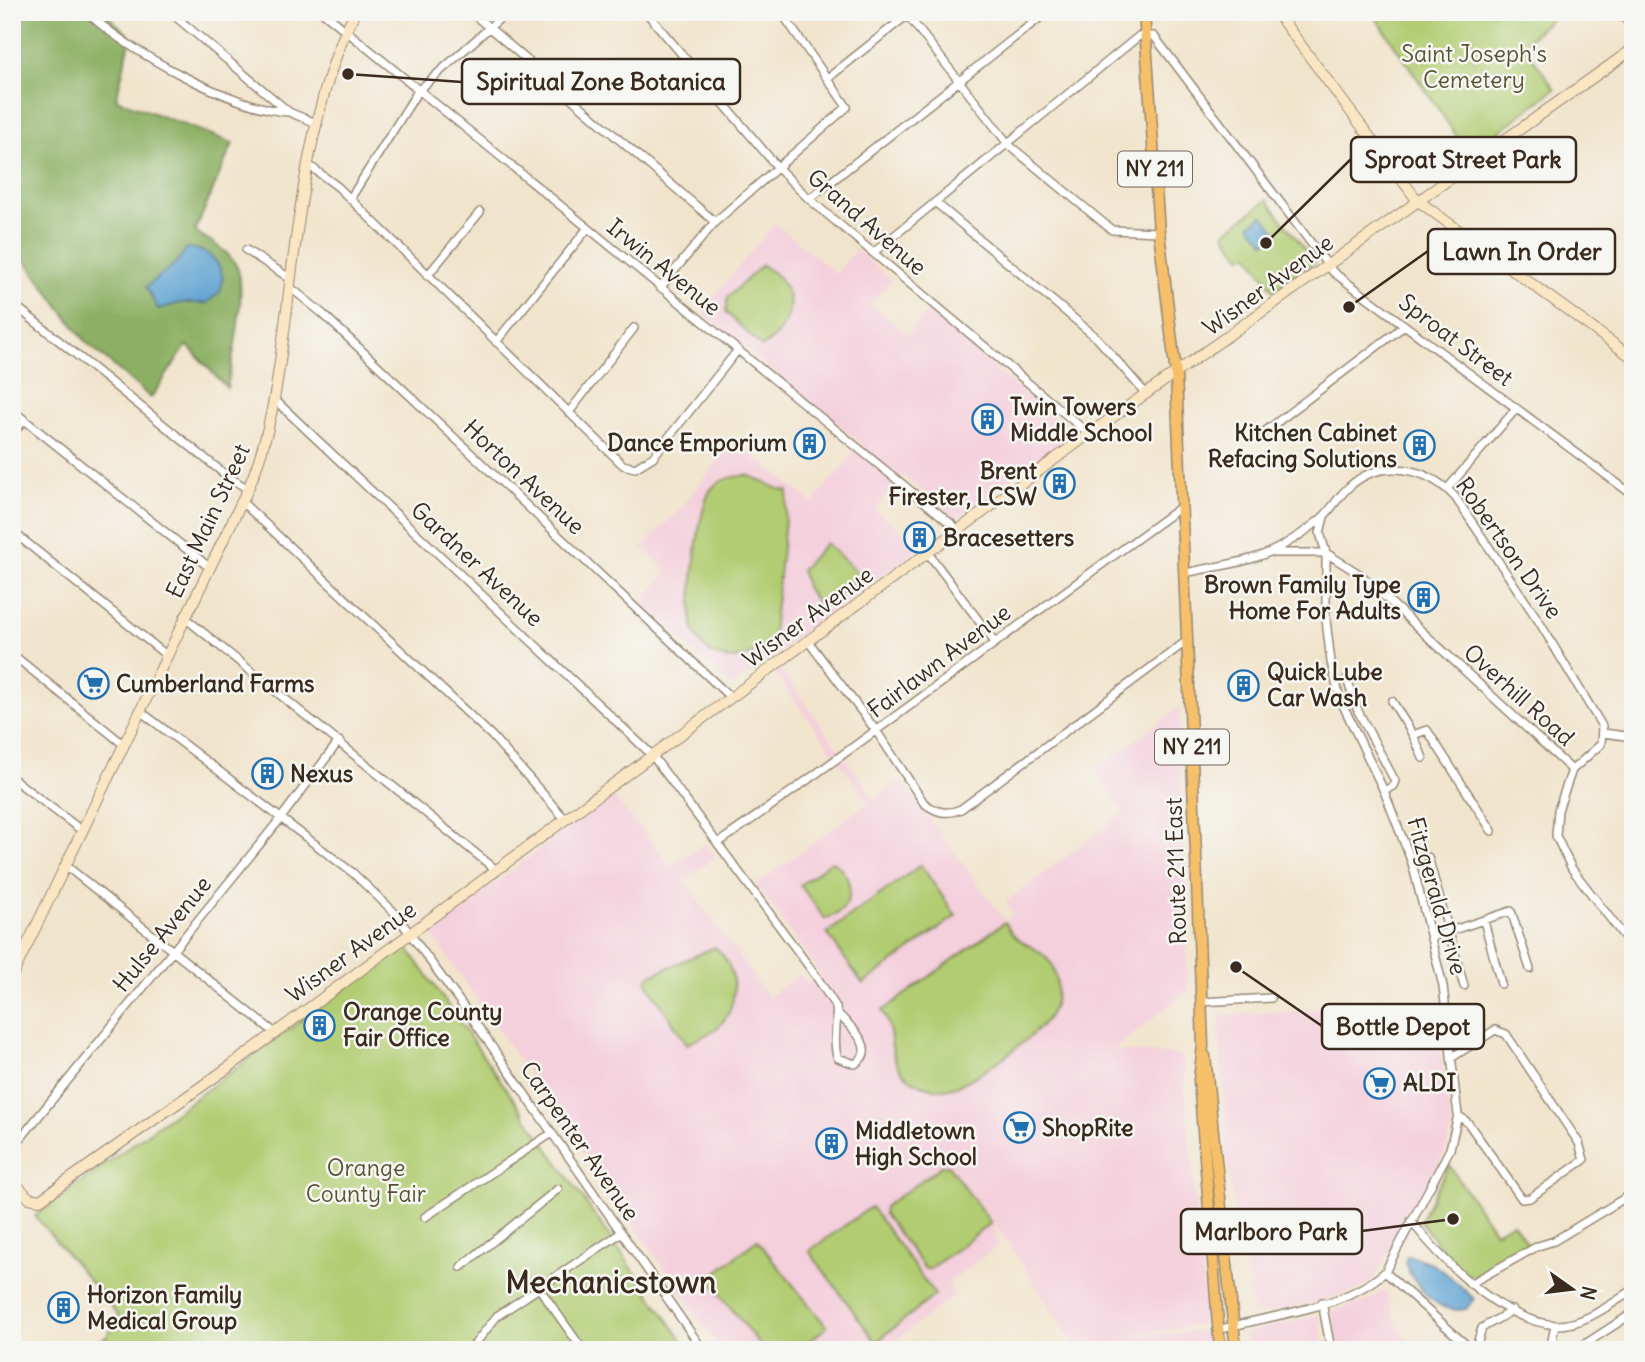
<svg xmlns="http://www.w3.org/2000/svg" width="1645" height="1362" viewBox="0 0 1645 1362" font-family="Delius,sans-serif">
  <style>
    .built { fill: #f4cfdc }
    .green { fill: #b1cc71; stroke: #767b48; stroke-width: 2 }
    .forest { fill: #8cb063; stroke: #646d40; stroke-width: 2 }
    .water { fill: #5ca1d1; stroke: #4c6678; stroke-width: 2 }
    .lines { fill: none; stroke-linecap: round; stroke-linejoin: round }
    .street-casing { stroke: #968775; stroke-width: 10 }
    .secondary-casing { stroke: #968775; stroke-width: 12 }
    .primary-casing { stroke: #968775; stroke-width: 13 }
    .street { stroke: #fff; stroke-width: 7 }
    .secondary { stroke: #fbe6c4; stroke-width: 10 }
    .primary { stroke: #f6c06b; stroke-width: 10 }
    .labels { text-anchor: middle; stroke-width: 5; stroke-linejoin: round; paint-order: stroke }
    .shield { fill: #f6f6f2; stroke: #73675e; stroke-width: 2 }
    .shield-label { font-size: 21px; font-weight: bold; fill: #3b2a1e }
    .park-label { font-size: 23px; fill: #585233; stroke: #f6f6f2 }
    .street-label { font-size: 23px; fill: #3b2a1e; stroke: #f6f6f2 }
    .poi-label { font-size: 23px; font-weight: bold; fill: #3b2a1e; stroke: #f6f6f2; text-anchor: start }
    .district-label { font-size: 30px; font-weight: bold; fill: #3b2a1e; stroke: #f6f6f2 }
    .leader { fill: none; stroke: #3b2a1e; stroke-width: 2.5 }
    .callout-dot { fill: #3b2a1e; stroke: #f6f6f2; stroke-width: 2.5 }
    .callout { fill: #f6f6f2; stroke: #3b2a1e; stroke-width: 2.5 }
    .callout-label { font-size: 24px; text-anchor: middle; font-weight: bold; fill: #3b2a1e }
  </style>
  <rect width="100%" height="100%" fill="#f6f6f2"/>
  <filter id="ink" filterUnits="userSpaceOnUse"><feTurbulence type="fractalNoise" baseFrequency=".0143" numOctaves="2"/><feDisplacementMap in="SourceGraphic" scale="14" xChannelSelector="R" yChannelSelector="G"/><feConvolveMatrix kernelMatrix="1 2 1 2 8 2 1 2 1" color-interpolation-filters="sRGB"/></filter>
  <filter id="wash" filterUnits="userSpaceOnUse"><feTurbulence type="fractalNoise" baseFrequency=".00686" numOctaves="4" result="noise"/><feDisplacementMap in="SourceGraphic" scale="28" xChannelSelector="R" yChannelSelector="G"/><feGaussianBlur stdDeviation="1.57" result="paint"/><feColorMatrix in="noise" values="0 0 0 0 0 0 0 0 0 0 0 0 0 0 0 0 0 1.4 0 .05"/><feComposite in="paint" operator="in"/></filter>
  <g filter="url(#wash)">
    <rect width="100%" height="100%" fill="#f1e4cc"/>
    <path class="built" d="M775 223 836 274 856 249 891 280 871 304 907 334 928 311 1072 435 957 519 901 475 875 510 921 547 772 657 875 799 901 780 1005 921 1014 914 1006 902 1125 812 1094 771 1179 707 1188 990 1113 1051 1182 1055 1207 1323 1125 1337 1218 1330 1219 1350H1078L926 1118 993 1222 999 1245 948 1283 955 1295 884 1350 868 1343 860 1350 852 1339 837 1350H721L431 933 611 794 672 867 705 844 716 857 684 881 768 997 800 974 808 984 821 975 756 885 869 802 766 661 732 686 641 603 668 572 642 547 681 508 734 441 813 503 861 443 701 312Z
      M1434 1001 1452 1131 1447 1149 1376 1275 1368 1286 1339 1296 1266 1314 1253 1311 1227 1162 1219 1016Z
      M1384 1289 1398 1326 1413 1350H1339L1332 1311 1365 1302Z
      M1319 1315 1325 1350H1247L1245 1333Z"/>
    <path class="green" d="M1372 12H1559L1523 44 1555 89 1469 154Z
      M1267 200 1315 262 1273 290 1249 254 1241 257 1224 233Z
      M762 265C767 269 776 273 780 279 800 304 785 333 762 347L726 312 728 297Z
      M746 475C762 479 772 489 788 491L771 652 759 650C735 666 704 660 694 630 687 611 698 503 712 488 721 478 734 477 746 475Z
      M826 543 857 572 855 583 821 608 807 589 801 570Z
      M832 861C856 877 857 910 825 919L800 885Z
      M921 865 956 916 863 984 827 933Z
      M1005 922C1008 927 1012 935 1018 939 1033 949 1051 954 1055 974 1059 987 1056 1005 1049 1016 1036 1036 973 1083 949 1088 936 1091 920 1086 909 1078 884 1060 897 1032 882 1011Z
      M405 944 689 1350H85L107 1336 119 1316 35 1216Z
      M715 947C738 967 741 1006 717 1028 708 1035 697 1039 687 1044L647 983 649 976Z
      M943 1165H948L991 1223 930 1269H925L883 1213 884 1207Z
      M1449 1165 1495 1232 1513 1223 1528 1244 1478 1276H1468L1449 1259 1420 1221Z
      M871 1207 935 1295 876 1342 809 1251Z
      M757 1240 827 1327 798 1350H764L708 1279Z"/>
    <path class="forest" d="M12 12H104L131 37 116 99 233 143 195 231C209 241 232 252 238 270 246 295 232 361 227 388L187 345 151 398 86 342 12 243Z"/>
    <path class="water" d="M1263 215 1278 234 1265 243 1250 225Z
      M187 248C211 249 229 268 220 292L207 303H181L158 309 146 287 177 262Z
      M1407 1256C1433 1258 1456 1281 1474 1299L1466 1309C1438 1316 1415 1286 1405 1263Z"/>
  </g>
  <g filter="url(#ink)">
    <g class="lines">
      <defs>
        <path id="street" d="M87 12C126 51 234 109 289 112
          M170 12 289 112 318 124
          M323 12 960 531
          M471 12 715 222
          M646 12 779 169 809 199 1089 434
          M905 12 1009 145 1112 230 1159 232
          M1617 12 1633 26
          M828 78 911 12
          M310 166 338 187 623 465 635 468 653 457 737 351
          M350 199 418 91 507 12
          M809 199 1047 12
          M935 202 1097 338 1146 394
          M246 250 291 279
          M873 253 1139 36H1154L1333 272 1633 495
          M427 276 480 212
          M290 287 323 314 730 697
          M660 288 715 222 847 107 781 12
          M12 303 227 476 248 489
          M496 342 587 229
          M276 401 652 755 816 976 836 1007C838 1023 832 1046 838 1058L855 1064C879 1049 850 1026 837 1013
          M12 410 209 567
          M570 411 634 328
          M12 435 24 420
          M1259 436 1404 326
          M1447 489 1516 409
          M242 502 492 736 564 818
          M12 531 166 655
          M928 553 994 641
          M1274 553H1326L1361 575 1572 770
          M1185 573C1215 566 1251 563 1278 548 1293 540 1309 529 1322 518 1332 509 1339 495 1350 486 1382 457 1428 468 1455 497L1538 620 1602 726 1601 744 1572 770 1558 810 1556 836 1572 869 1633 948
          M184 617 495 869
          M808 641 877 732 924 803C937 813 947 815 961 809L1188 640
          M12 654 123 744
          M1347 679 1358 711 1395 781 1393 786 1384 791
          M1392 701 1413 735 1427 730 1492 831
          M140 711 353 873 394 912 474 1021 703 1350
          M1603 733 1633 737
          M1413 735 1423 758
          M12 778 81 830
          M718 843C875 735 1026 618 1181 507
          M1428 857 1464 986
          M65 865 274 1032
          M1484 921 1501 984
          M1432 937 1511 911 1530 969
          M1201 1002 1271 998
          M1451 1058 1495 1030 1506 1034 1579 1143 1584 1160 1530 1198 1522 1199 1468 1123 1458 1115
          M12 1149 281 818 339 741
          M425 1217 552 1133
          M1411 1221C1443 1261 1500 1321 1556 1325 1583 1326 1611 1304 1633 1290
          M461 1267 558 1189
          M1385 1272 1472 1350
          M1470 1284 1538 1246 1554 1241 1633 1193
          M539 1288 583 1350
          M1322 1302 1331 1350
          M1218 1330C1272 1314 1341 1310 1385 1272L1450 1149 1458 1115 1443 986 1412 863 1384 791 1340 699 1331 662 1326 620V553L1320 533 1324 517
          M470 1350 497 1316 621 1233
          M1475 1350 1482 1328 1513 1310
          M1550 1350 1555 1325
          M1576 1350 1633 1313"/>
        <path id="secondary" d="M1276 12 1417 200 1633 358
          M12 976 248 489C273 431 279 370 287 308 298 217 313 93 355 12
          M12 1180 29 1198 40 1200 229 1067 1089 434 1633 49"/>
        <path id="primary" d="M1144 12 1159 232 1176 375 1196 855 1203 1046 1199 1080 1220 1350
          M1205 1056 1236 1350"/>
      </defs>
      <use href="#street" class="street-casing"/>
      <use href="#secondary" class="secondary-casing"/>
      <use href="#primary" class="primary-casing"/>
      <use href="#street" class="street"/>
      <use href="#secondary" class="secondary"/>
      <use href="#primary" class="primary"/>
    </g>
  </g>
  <defs>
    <symbol id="building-ring" viewBox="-11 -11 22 22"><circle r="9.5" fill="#f6f6f2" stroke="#1f6fb2" stroke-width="1.5"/><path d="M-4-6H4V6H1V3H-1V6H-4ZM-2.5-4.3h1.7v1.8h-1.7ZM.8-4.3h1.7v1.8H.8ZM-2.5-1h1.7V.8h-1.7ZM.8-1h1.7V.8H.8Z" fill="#1f6fb2"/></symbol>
    <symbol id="supermarket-ring" viewBox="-11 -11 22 22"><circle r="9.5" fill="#f6f6f2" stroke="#1f6fb2" stroke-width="1.5"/><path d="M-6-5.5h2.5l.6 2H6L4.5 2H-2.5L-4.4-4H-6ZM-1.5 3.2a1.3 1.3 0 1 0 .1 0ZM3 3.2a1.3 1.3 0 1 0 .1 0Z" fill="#1f6fb2"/></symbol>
  </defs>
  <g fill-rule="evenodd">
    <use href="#building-ring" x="970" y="402" width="35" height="35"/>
    <use href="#building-ring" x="792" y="426" width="35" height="35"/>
    <use href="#building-ring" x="1402" y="428" width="35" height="35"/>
    <use href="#building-ring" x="1042" y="466" width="35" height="35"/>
    <use href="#building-ring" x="902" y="520" width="35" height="35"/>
    <use href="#building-ring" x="1406" y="580" width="35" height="35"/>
    <use href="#supermarket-ring" x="76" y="666" width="35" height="35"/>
    <use href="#building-ring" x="1226" y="668" width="35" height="35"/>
    <use href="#building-ring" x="250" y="756" width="35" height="35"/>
    <use href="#building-ring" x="302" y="1008" width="35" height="35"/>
    <use href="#supermarket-ring" x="1362" y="1066" width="35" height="35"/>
    <use href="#supermarket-ring" x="1002" y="1110" width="35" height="35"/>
    <use href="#building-ring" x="814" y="1126" width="35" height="35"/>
    <use href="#building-ring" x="46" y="1290" width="35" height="35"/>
  </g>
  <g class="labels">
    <g class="shield">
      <rect x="1118" y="151.5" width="74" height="35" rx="5"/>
      <rect x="1155" y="729.5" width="74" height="35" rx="5"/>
    </g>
    <g class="shield-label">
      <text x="1155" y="176">NY 211</text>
      <text x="1192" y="754">NY 211</text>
    </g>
    <g class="park-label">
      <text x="1474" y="62">Saint Joseph's<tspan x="1474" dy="26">Cemetery</tspan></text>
      <text x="366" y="1176">Orange<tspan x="366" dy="26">County Fair</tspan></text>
    </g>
    <g class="street-label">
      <text transform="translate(867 222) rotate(41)" y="8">Grand Avenue</text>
      <text transform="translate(664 267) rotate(39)" y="8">Irwin Avenue</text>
      <text transform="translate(1268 285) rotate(-36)" y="8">Wisner Avenue</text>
      <text transform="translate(1456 340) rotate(37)" y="8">Sproat Street</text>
      <text transform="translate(524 477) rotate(43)" y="8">Horton Avenue</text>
      <text transform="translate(208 521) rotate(-65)" y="8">East Main Street</text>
      <text transform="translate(1509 548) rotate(55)" y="8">Robertson Drive</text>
      <text transform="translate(477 564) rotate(43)" y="8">Gardner Avenue</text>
      <text transform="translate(808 617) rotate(-36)" y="8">Wisner Avenue</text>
      <text transform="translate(939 661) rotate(-37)" y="8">Fairlawn Avenue</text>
      <text transform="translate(1519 695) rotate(42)" y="8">Overhill Road</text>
      <text transform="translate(1176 871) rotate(-92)" y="8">Route 211 East</text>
      <text transform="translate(1437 896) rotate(74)" y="8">Fitzgerald Drive</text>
      <text transform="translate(162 934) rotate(-51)" y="8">Hulse Avenue</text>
      <text transform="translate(351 952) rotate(-36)" y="8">Wisner Avenue</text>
      <text transform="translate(580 1141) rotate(55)" y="8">Carpenter Avenue</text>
    </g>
    <g class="poi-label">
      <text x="1010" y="415">Twin Towers<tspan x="1010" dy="26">Middle School</tspan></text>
      <text x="1397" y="441" text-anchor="end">Kitchen Cabinet<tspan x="1397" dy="26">Refacing Solutions</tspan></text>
      <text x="787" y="451" text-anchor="end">Dance Emporium</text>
      <text x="1037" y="479" text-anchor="end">Brent<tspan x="1037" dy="26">Firester, LCSW</tspan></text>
      <text x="943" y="546">Bracesetters</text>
      <text x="1401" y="593" text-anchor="end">Brown Family Type<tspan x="1401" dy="26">Home For Adults</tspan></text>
      <text x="1267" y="680">Quick Lube<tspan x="1267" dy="26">Car Wash</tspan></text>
      <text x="116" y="692">Cumberland Farms</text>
      <text x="290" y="782">Nexus</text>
      <text x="343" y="1020">Orange County<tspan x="343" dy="26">Fair Office</tspan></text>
      <text x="1403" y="1091">ALDI</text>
      <text x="1042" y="1136">ShopRite</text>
      <text x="855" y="1139">Middletown<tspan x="855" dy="26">High School</tspan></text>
      <text x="87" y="1303">Horizon Family<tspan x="87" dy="26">Medical Group</tspan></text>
    </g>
    <g class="district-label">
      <text x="611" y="1293">Mechanicstown</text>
    </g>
  </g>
  <path class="leader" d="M348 74L462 82M1266 243L1351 159M1349 307L1428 251M1236 967L1322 1026M1453 1219L1362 1231"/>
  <g class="callout-dot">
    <circle cx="348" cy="74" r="7"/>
    <circle cx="1266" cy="243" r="7"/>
    <circle cx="1349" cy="307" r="7"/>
    <circle cx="1236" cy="967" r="7"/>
    <circle cx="1453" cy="1219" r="7"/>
  </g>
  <g class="callout">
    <rect x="462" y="59" width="278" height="45" rx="7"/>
    <rect x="1351" y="137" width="225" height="45" rx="7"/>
    <rect x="1428" y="229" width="187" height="45" rx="7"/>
    <rect x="1322" y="1004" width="162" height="45" rx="7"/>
    <rect x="1181" y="1209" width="181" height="45" rx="7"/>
  </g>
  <g class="callout-label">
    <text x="601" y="90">Spiritual Zone Botanica</text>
    <text x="1463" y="168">Sproat Street Park</text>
    <text x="1522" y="260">Lawn In Order</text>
    <text x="1403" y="1035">Bottle Depot</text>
    <text x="1271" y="1240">Marlboro Park</text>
  </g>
  <rect width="1645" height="1362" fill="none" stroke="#f6f6f2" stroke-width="42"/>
  <g transform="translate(1572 1289) rotate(104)" stroke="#f6f6f2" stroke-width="5" paint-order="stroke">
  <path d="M0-5L12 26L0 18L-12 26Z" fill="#3b2a1e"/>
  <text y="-10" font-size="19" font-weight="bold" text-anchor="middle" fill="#3b2a1e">N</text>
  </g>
</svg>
